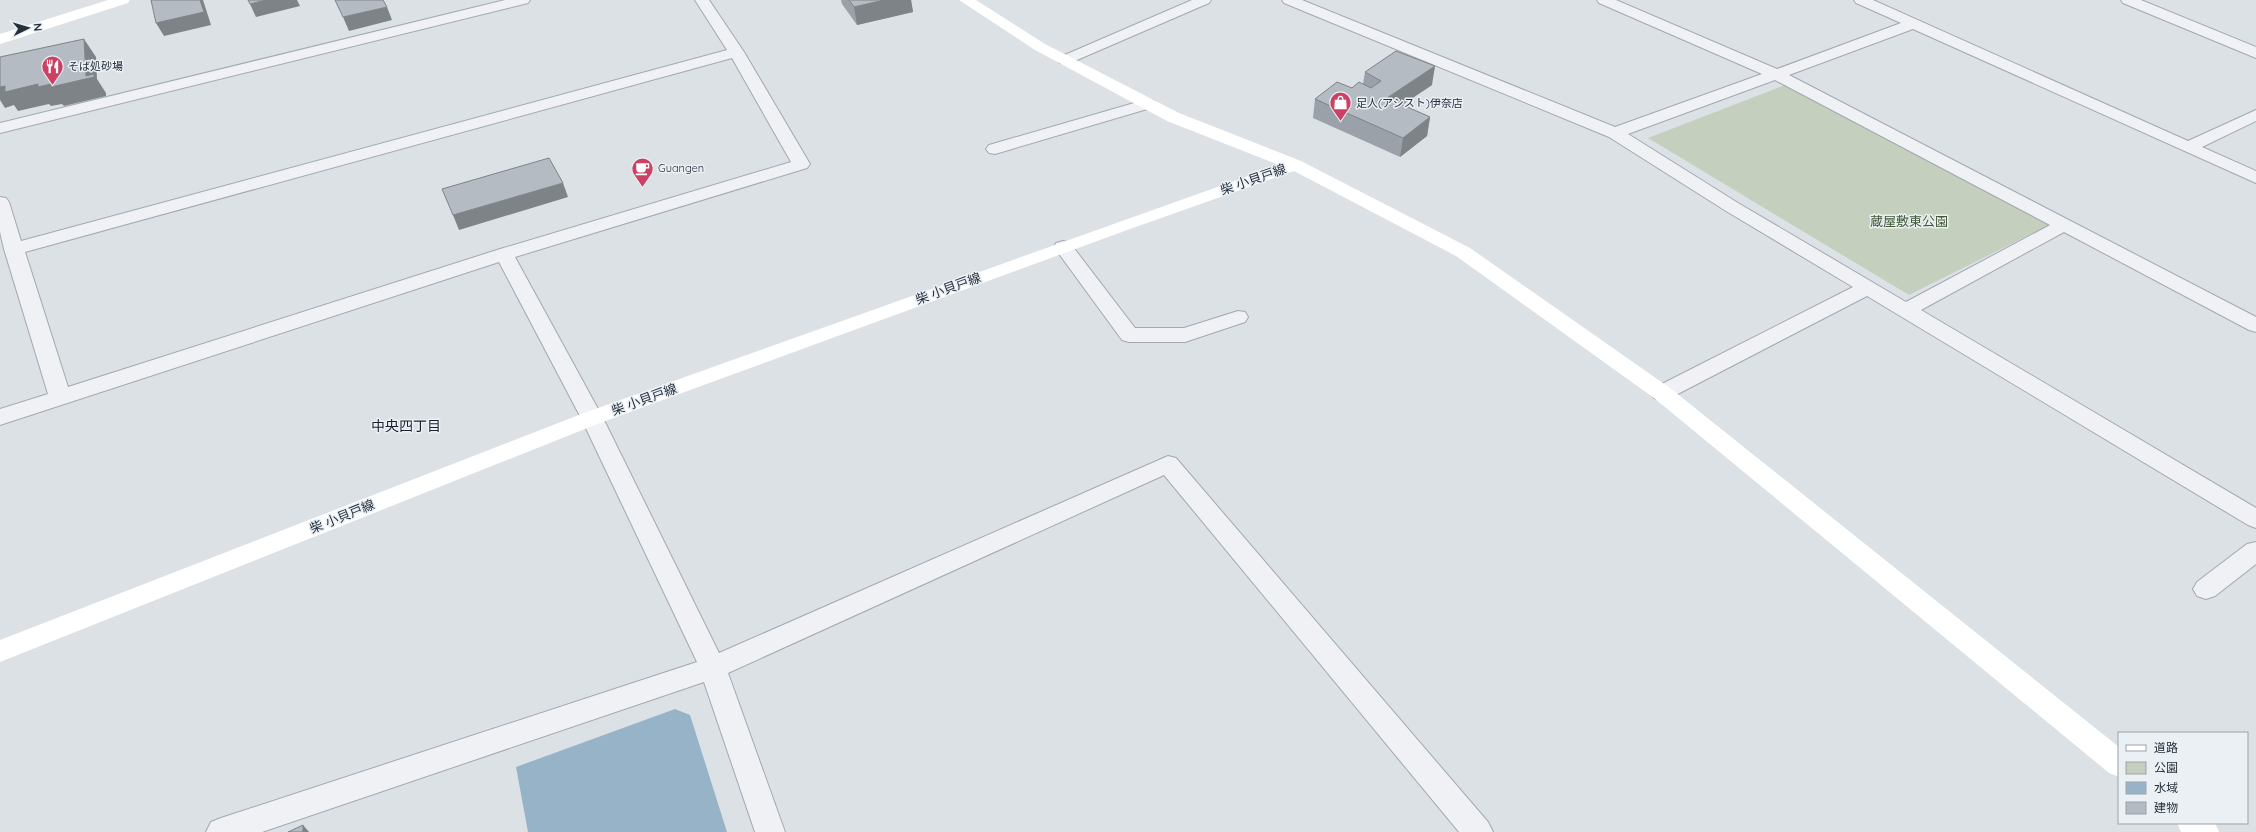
<svg xmlns="http://www.w3.org/2000/svg" width="2256" height="832" viewBox="0 0 2256 832" font-family="Quicksand,'Noto Sans JP',sans-serif">
  <style>
    .green { fill: #c4d0bd }
    .water { fill: #97b3c7 }
    .lines { fill: none; stroke-linecap: round; stroke-linejoin: round }
    .lane-casing { stroke: #a2a8b0; stroke-width: 2 }
    .street-casing { stroke: #a2a8b0; stroke-width: 2 }
    .lane { fill: #eff1f5; fill-rule: evenodd }
    .street { fill: #eff1f5; fill-rule: evenodd }
    .secondary { fill: #fff; fill-rule: evenodd }
    .wall { fill: #9ba1a8 }
    .shaded-wall { fill: #7e8388 }
    .building { fill: #b4bbc3; stroke: #7e8388 }
    .labels { text-anchor: middle; stroke-width: 3; stroke-linejoin: round; paint-order: stroke }
    .far-poi-label { font-size: 11px; fill: #26303c; stroke: #ebf0f4; text-anchor: start }
    .street-label { font-size: 13px; fill: #26303c; stroke: #ebf0f4 }
    .park-label { font-size: 13px; fill: #3e5834; stroke: #ebf0f4 }
    .neighbourhood-label { font-size: 14px; fill: #19212d; stroke: #ebf0f4 }
  </style>
  <rect width="100%" height="100%" fill="#dce1e6"/>
  <path class="green" d="M1785 85 2051 224 1909 295 1648 138Z"/>
  <path class="water" d="M675 709 690 715 727 832H528L516 767Z"/>
  <g class="lines">
    <defs>
      <path id="lane" d="M1148 99 1154 101 1156 104 1154 107 995 154 989 153 986 149 989 145Z
        M1063 241 1070 243 1135 328H1184L1238 311 1245 312 1248 317 1245 322 1185 342H1129L1122 340 1054 247 1056 243Z"/>
      <path id="street" d="M505 0H530L528 3 0 133V123Z
        M695 0H709L744 52 810 164 807 168 515 257 603 418 719 653 1168 456 1176 458 1488 822 1493 832H1459L1164 475 728 673 785 832H755L704 682 262 832H206L211 822 221 818 697 662 581 418 499 262 0 425V409L48 394 4 249 0 232V197L6 198 9 202 21 241 727 50ZM732 58 791 162 497 250 68 387 25 252Z
        M1192 0H1211L1209 3 1070 63H1060L1057 60 1060 57Z
        M1282 0H1302L1615 127 1762 74 1599 3 1597 0H1616L1777 69 1901 23 1856 3 1854 0H1873L2188 141 2256 110V121L2202 147 2256 171V183L1913 29 1789 75 2256 317V332L2249 330 2064 232 1921 310 2256 508V528L2248 525 1867 296 1670 398 1662 400 1654 398 1651 393 1654 388 1853 287 1726 211 1609 137 1284 3ZM1775 80 2050 225 1906 302 1738 203 1628 134Z
        M2121 0H2141L2256 47V58L2123 3Z
        M2256 542V564L2215 596 2206 599 2197 596 2193 589 2197 582 2247 544Z"/>
    </defs>
    <use href="#lane" class="lane-casing"/>
    <use href="#street" class="street-casing"/>
    <use href="#lane" class="lane"/>
    <use href="#street" class="street"/>
    <path class="secondary" d="M108 0H130L128 3 0 44V34Z
      M959 0H976L1045 44 1179 113 1301 161 1470 248 1670 388 2119 747V777L2109 773 1654 398 1456 256 1294 171 1130 229 600 423 0 662V640L584 413 1279 165 1167 121 1035 50Z
      M2177 823H2215L2219 832H2181Z"/>
  </g>
  <path class="wall" d="M841 0H911L913 12 857 25 842 4Z
    M1365 72 1432 85 1402 105 1430 117 1427 136 1400 157 1313 118 1315 99 1363 84Z"/>
  <path class="shaded-wall" d="M200 0H203L211 25 164 36 156 23Z
    M266 0H297L300 6 256 17 250 4Z
    M884 0H911L913 12 857 25 854 7Z
    M387 7 392 20 349 31 343 17Z
    M84 39 96 57 97 79 106 93V96L64 106 62 104 51 106 49 104 18 111 14 105 5 108 0 100V87L5 86 38 84 86 76Z
    M1435 66 1432 85 1384 117 1387 98Z
    M1430 117 1427 136 1400 157 1403 138Z
    M563 183 568 197 459 230 453 215Z
    M303 825 309 832H303Z"/>
  <path class="building" d="M151 0H200L204 12 156 23Z
    M248 0H266L250 4Z
    M335 0H383L387 7 343 17Z
    M849 0H884L854 7Z
    M84 39 86 76 94 74V77L51 87V84L38 87V84L5 92V86L0 87V57Z
    M1396 51 1435 66 1387 98 1430 117 1403 138 1315 99 1337 82 1352 88 1359 82 1371 88 1381 81 1365 72Z
    M549 158 563 183 453 215 442 189Z
    M303 825V832H288Z"/>
  <defs>
    <symbol id="restaurant-pin" viewBox="-11 -11 22 30"><path d="M0 17L-7.5 6A9.5 9.5 0 1 1 7.5 6Z" fill="#cc4063" stroke="#ebf0f4"/><path d="M-5-6h1v4h1v-4h1v4h1v-4h1v5L-1.5 .5V6h-2V.5L-5-1ZM5-6V6H3V1.5H1.5Q1.5-4 5-6Z" fill="#fff"/></symbol>
    <symbol id="shop-pin" viewBox="-11 -11 22 30"><path d="M0 17L-7.5 6A9.5 9.5 0 1 1 7.5 6Z" fill="#cc4063" stroke="#ebf0f4"/><path d="M-5-2.5h2.3a2.7 3.5 0 0 1 5.4 0H5L5.5 6h-11ZM-1.5-2.5h3a1.5 2.3 0 0 0-3 0Z" fill="#fff"/></symbol>
    <symbol id="cafe-pin" viewBox="-11 -11 22 30"><path d="M0 17L-7.5 6A9.5 9.5 0 1 1 7.5 6Z" fill="#cc4063" stroke="#ebf0f4"/><path d="M-5.5-4.5H6V0H3Q3 3.5 0 3.5H-2.5Q-5.5 3.5-5.5 0ZM3-3.2v2h1.7v-2ZM-6 4.5H4V6H-6Z" fill="#fff"/></symbol>
  </defs>
  <g fill-rule="evenodd">
    <use href="#restaurant-pin" x="40" y="54" width="25" height="34"/>
    <use href="#shop-pin" x="1328" y="90" width="25" height="34"/>
    <use href="#cafe-pin" x="630" y="156" width="25" height="34"/>
  </g>
  <g class="labels">
    <g class="far-poi-label">
      <text x="68" y="70">そば処砂場</text>
      <text x="1356" y="107">足人(アシスト)伊奈店</text>
      <text x="658" y="172">Guangen</text>
    </g>
    <g class="street-label">
      <text transform="translate(1253 179) rotate(-19)" y="5">柴 小貝戸線</text>
      <text transform="translate(948 288) rotate(-20)" y="5">柴 小貝戸線</text>
      <text transform="translate(644 399) rotate(-20)" y="5">柴 小貝戸線</text>
      <text transform="translate(342 516) rotate(-22)" y="5">柴 小貝戸線</text>
    </g>
    <g class="park-label">
      <text x="1909" y="226">蔵屋敷東公園</text>
    </g>
    <g class="neighbourhood-label">
      <text x="406" y="431">中央四丁目</text>
    </g>
  </g>
  <rect x="2118" y="732" width="130" height="92" fill="#ebf0f4" stroke="#9ca3aa"/>
  <rect x="2126" y="745" width="20" height="6" fill="#ffffff" stroke="#9ca3aa"/>
  <text x="2154" y="752" font-size="12" fill="#26303c">道路</text>
  <rect x="2126" y="762" width="20" height="12" fill="#c4d0bd" stroke="#9ca3aa"/>
  <text x="2154" y="772" font-size="12" fill="#26303c">公園</text>
  <rect x="2126" y="782" width="20" height="12" fill="#97b3c7" stroke="#9ca3aa"/>
  <text x="2154" y="792" font-size="12" fill="#26303c">水域</text>
  <rect x="2126" y="802" width="20" height="12" fill="#b4bbc3" stroke="#9ca3aa"/>
  <text x="2154" y="812" font-size="12" fill="#26303c">建物</text>
  <g transform="translate(28 28) rotate(85)" stroke="#ebf0f4" stroke-width="3" paint-order="stroke">
  <path d="M0-3L7 15L0 10L-7 15Z" fill="#26303c"/>
  <text y="-6" font-size="11" font-weight="bold" text-anchor="middle" fill="#26303c">N</text>
  </g>
</svg>
